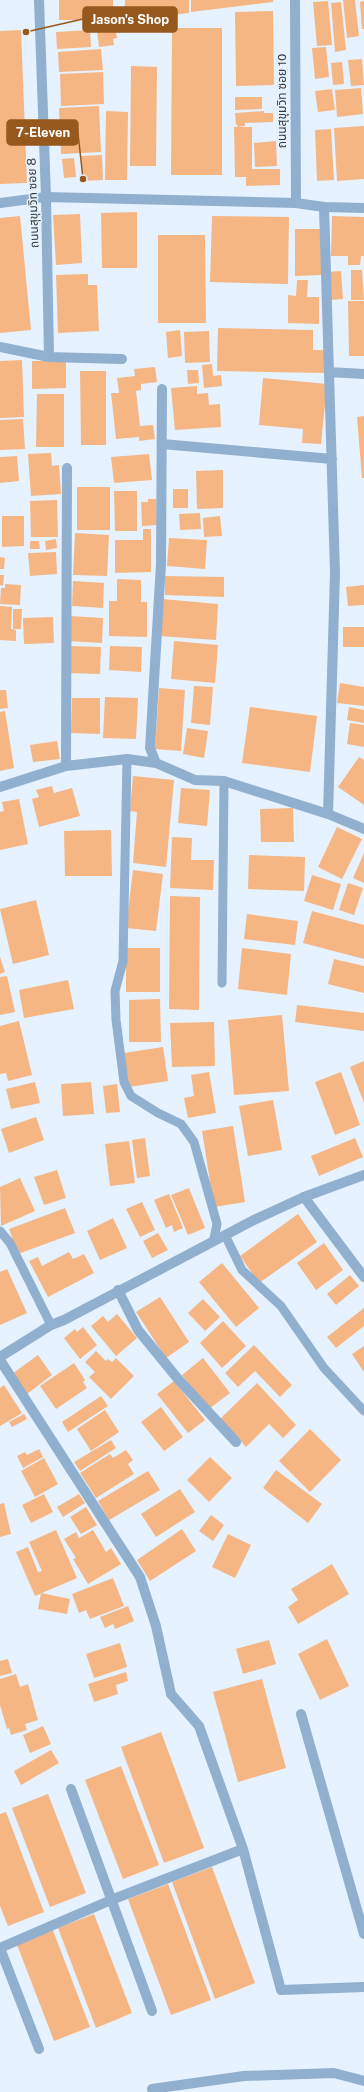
<svg xmlns="http://www.w3.org/2000/svg" width="364" height="2092" viewBox="0 0 364 2092" font-family="'Public Sans','Noto Sans Thai',sans-serif">
  <style>
    .building { fill: #f5b683 }
    .lines { fill: none; stroke-linecap: round; stroke-linejoin: round }
    .service { stroke: #91afce; stroke-width: 9 }
    .minor { stroke: #91afce; stroke-width: 10 }
    .tertiary { stroke: #91afce; stroke-width: 10 }
    .labels { text-anchor: middle; stroke-width: 3; stroke-linejoin: round; paint-order: stroke }
    .street-label { font-size: 12px; fill: #34383d; stroke: #e6f2ff }
    .leader { fill: none; stroke: #96581d; stroke-width: 1.5 }
    .callout-dot { fill: #96581d; stroke: #e6f2ff; stroke-width: 1.5 }
    .callout { fill: #96581d; stroke: #96581d; stroke-width: 1.5 }
    .callout-label { font-size: 13px; text-anchor: middle; font-weight: bold; fill: #fff }
  </style>
  <rect width="100%" height="100%" fill="#e6f2ff"/>
  <path class="building" d="M59 0H113V16H98V20H59Z
    M125 0H189V13L124 21Z
    M191 0H273V2L191 12Z
    M343 0H355L359 36 347 38Z
    M328 1 332 45 317 46 313 2Z
    M364 1V29H362L360 2Z
    M341 2 346 50 335 52 331 3Z
    M273 11 274 85 236 86 235 12Z
    M115 26 117 38 113 39 114 45 99 47 97 30Z
    M172 28H222V175H171Z
    M21 30 27 183 0 184V31Z
    M90 30 91 47 57 49 56 32Z
    M326 47 329 77 315 79 312 48Z
    M101 49 103 70 59 72 58 52Z
    M362 59 364 85 351 86 348 60Z
    M342 62 344 84 333 85 331 63Z
    M131 66 157 67 156 166H130Z
    M103 72 104 104 61 106 60 74Z
    M361 88 363 114 337 117 335 90Z
    M332 89 335 110 318 112 315 91Z
    M235 97H262V109L235 110Z
    M99 106 101 152 61 154 59 108Z
    M106 111 128 112 127 180H105Z
    M264 111V113H273V122L245 123V126L238 127 236 124 235 113Z
    M364 126V179L337 181 334 128Z
    M234 127H252V169H280V185L246 186V177H235Z
    M331 129 334 180 317 181 315 130Z
    M276 141 277 166 255 167 254 143Z
    M102 155 103 180 83 181 81 156Z
    M74 158 76 177 64 178 62 159Z
    M137 212V268H102L101 213Z
    M80 214 82 263 56 265 53 215Z
    M20 216 31 330 0 333V218Z
    M212 216 289 217 288 284 210 282Z
    M332 216 364 217V256H361L360 265H348V256H331Z
    M295 229H322V275L295 276Z
    M158 235H205L206 323H158Z
    M351 270H362L364 300H351Z
    M341 271 343 299 330 300 327 272Z
    M88 274V285H97L99 331 58 333 56 275Z
    M297 280H308L307 297H319V324L288 323V295L296 296Z
    M348 301H364V356H349Z
    M218 328 313 330V350H324V373L217 371Z
    M180 330 182 356 168 358 166 332Z
    M209 331 210 362 185 363 184 332Z
    M22 360 24 417 0 418V361Z
    M32 361H66V388L32 389Z
    M212 364 213 376 221 375 222 386 204 388 202 365Z
    M155 367 157 382 141 384V390L136 391 140 426 153 425 155 439 139 441V437L116 439 111 393H119L117 378 135 376 134 369Z
    M187 370H198L199 383 188 384Z
    M80 371H106V445H81Z
    M263 378 327 384 321 444 302 443 303 429 259 425Z
    M197 386V394L208 393 209 405 220 404 221 427 175 430 171 388Z
    M37 394H64V447H36Z
    M364 416V478H362L357 417Z
    M23 419 25 449 0 450V420Z
    M51 453 52 466 59 465 61 494 31 496 28 454Z
    M149 454 152 480 114 483 111 457Z
    M17 456 19 481 0 483V457Z
    M223 470V508L197 509 196 471Z
    M77 487H110V530H77Z
    M173 489H188V508H173Z
    M114 491H137V531H115Z
    M148 499H156L157 525 142 526 141 502H148Z
    M57 500 58 537H31L30 501Z
    M200 513 201 529 180 530 179 514Z
    M2 516H24V546L2 547Z
    M220 516 222 536 204 537 203 518Z
    M143 529H151V572L115 573V540H143Z
    M75 533 109 535 107 576 73 575Z
    M169 538 207 540 205 569 167 566Z
    M56 539 57 548 46 550 45 541Z
    M30 541H39L40 549H30Z
    M56 552 57 574 30 576 28 553Z
    M0 557 5 558 4 569H0Z
    M0 575H4L3 586 0 585Z
    M165 576 224 577V597L165 595Z
    M117 579 141 580V602H147V637L109 636V601H117Z
    M73 581 104 583 103 608 72 606Z
    M5 584 21 585 20 605 0 604 1 588H5Z
    M364 585V605L348 606 346 587Z
    M162 599 218 604 216 640 159 636Z
    M0 606 12 607 11 629 16 630V641L0 640Z
    M13 609H22L21 629H13Z
    M70 616 103 618 102 643 68 641Z
    M53 617 54 643 24 644 23 618Z
    M343 627H364V647H343Z
    M174 641 218 645 215 683 171 679Z
    M69 646 101 647 100 674 68 673Z
    M110 646 142 647 141 672 109 670Z
    M340 683 364 687V706L337 703Z
    M194 686 213 687 210 725 191 723Z
    M159 688 185 690 181 751 155 749Z
    M0 690H6L8 708 0 709Z
    M105 697 138 698 136 739 103 738Z
    M72 698H100V734L71 733Z
    M250 707 317 716 310 772 242 763Z
    M349 707 364 710V723L347 720Z
    M5 711 14 768 0 771V712Z
    M350 723 364 725V747L347 744Z
    M187 728 208 731 204 758 183 754Z
    M57 741 60 759 33 762 30 745Z
    M359 757 364 760V805L338 787Z
    M133 776 174 780 166 867 133 863 137 812 130 811Z
    M52 786 54 793 72 788 80 816 39 827 32 799 39 797 36 790Z
    M181 788 210 790 207 826 178 823Z
    M19 799 28 844 0 850V812L4 811 2 802Z
    M293 808 294 842H261L260 809Z
    M337 827 362 839 342 879 318 867Z
    M111 830 112 876H65L64 831Z
    M172 837 192 838 191 860H214L213 890 170 888Z
    M364 853V883L353 878Z
    M249 855 305 857 304 891 248 889Z
    M133 870 163 874 156 931 126 928Z
    M312 875 341 884 333 910 304 901Z
    M348 883 363 888 354 915 339 910Z
    M170 896 200 897 199 1010 169 1009Z
    M36 900 49 955 13 964 0 909Z
    M312 911 364 925V959L303 943Z
    M247 914 298 921 295 945 244 939Z
    M126 948H160V992H126Z
    M242 948 291 954 287 995 238 989Z
    M0 957 5 972 0 974Z
    M334 959 364 966V993L328 984Z
    M7 976 15 1012 0 1015V977Z
    M68 980 74 1009 24 1018 19 990Z
    M160 999 161 1042H129V1000Z
    M297 1005 364 1013V1031L295 1022Z
    M282 1015 289 1091 234 1095 228 1020Z
    M19 1021 32 1075 8 1081 6 1073 0 1074V1026Z
    M214 1022 215 1066 172 1067 170 1023Z
    M163 1047 168 1081 129 1087 124 1053Z
    M364 1061V1103L350 1067Z
    M209 1072 216 1113 188 1118 184 1098 194 1096 191 1075Z
    M341 1072 360 1125 335 1135 315 1082Z
    M35 1082 40 1103 11 1109 6 1089Z
    M91 1082 94 1114 63 1116 61 1084Z
    M117 1084 120 1112 106 1113 103 1086Z
    M273 1100 282 1150 248 1156 239 1106Z
    M36 1117 44 1140 9 1153 1 1129Z
    M233 1126 245 1202 214 1207 202 1131Z
    M145 1138 150 1176 137 1178 132 1140Z
    M355 1138 363 1157 319 1176 311 1156Z
    M129 1141 135 1183 110 1186 105 1144Z
    M57 1170 66 1198 44 1205 34 1177Z
    M20 1178 35 1211 1 1226 0 1187Z
    M189 1188 205 1228 188 1235 171 1195Z
    M169 1194 183 1228 174 1232 172 1225 166 1228 154 1200Z
    M142 1202 155 1230 140 1237 126 1209Z
    M65 1208 75 1233 18 1254 9 1229Z
    M298 1214 317 1242 259 1283 240 1256Z
    M113 1218 127 1248 100 1260 87 1231Z
    M158 1233 168 1250 152 1258 143 1241Z
    M324 1243 343 1270 316 1290 297 1263Z
    M69 1252 73 1259 84 1254 94 1273 48 1297 29 1261 38 1257 42 1266Z
    M222 1263 259 1308 236 1327 199 1282Z
    M7 1269 27 1313 0 1325V1272Z
    M350 1275 359 1286 336 1305 327 1294Z
    M160 1297 189 1342 166 1358 136 1312Z
    M203 1299 220 1317 205 1331 188 1313Z
    M364 1308V1326L336 1348 327 1337Z
    M117 1314 137 1338 116 1356 91 1326 103 1316 108 1322Z
    M223 1321 246 1346 222 1368 200 1343Z
    M83 1327 97 1345 80 1359 64 1338 75 1329 77 1332Z
    M254 1345 292 1385 280 1397 255 1371 238 1387 225 1373Z
    M364 1346V1372L352 1354Z
    M96 1351 106 1361 108 1359 112 1362 116 1358 134 1376 111 1399 89 1377 95 1372 85 1362Z
    M38 1355 52 1375 27 1394 12 1374Z
    M203 1358 230 1393 209 1409 182 1375Z
    M74 1363 85 1380 83 1382 87 1388 56 1409 40 1386Z
    M174 1381 205 1420 188 1433 157 1394Z
    M257 1383 296 1425 283 1438 269 1424 246 1447 220 1419Z
    M4 1385 22 1413 0 1426V1388Z
    M101 1396 108 1406 68 1432 62 1422Z
    M161 1407 183 1437 164 1451 141 1422Z
    M105 1410 119 1432 91 1451 77 1429Z
    M24 1414 27 1419 12 1427 9 1422Z
    M310 1429 341 1460 310 1492 279 1461Z
    M111 1440 116 1448 80 1471 74 1462Z
    M39 1449 43 1457 23 1468 17 1456 25 1452 27 1455Z
    M126 1450 133 1460 128 1464 134 1474 96 1498 80 1473 110 1454 113 1458Z
    M210 1457 232 1478 209 1502 187 1480Z
    M44 1458 58 1484 35 1497 21 1471Z
    M276 1470 322 1504 308 1523 263 1488Z
    M148 1471 160 1490 109 1520 98 1501Z
    M180 1489 195 1512 156 1537 141 1514Z
    M44 1494 53 1512 31 1523 22 1505Z
    M79 1494 85 1503 63 1517 57 1507Z
    M4 1503 11 1534 0 1537V1504Z
    M86 1507 97 1525 81 1534 70 1517Z
    M211 1515 224 1525 213 1541 199 1531Z
    M182 1529 196 1551 150 1581 137 1560Z
    M56 1530 77 1578 35 1596 16 1552 28 1547 38 1572 42 1571 29 1542Z
    M93 1530 106 1552 111 1548 121 1564 88 1584 73 1559 76 1558 64 1539 76 1532 79 1538Z
    M228 1534 251 1545 235 1578 212 1567Z
    M332 1564 349 1594 298 1624 288 1607 298 1600 291 1589Z
    M113 1578 124 1606 90 1619 86 1610 79 1613 72 1594Z
    M41 1593 70 1599 67 1614 38 1609Z
    M128 1606 134 1621 115 1629 113 1624 105 1628 100 1617Z
    M327 1639 349 1686 320 1700 298 1654Z
    M269 1640 276 1664 243 1674 236 1649Z
    M120 1643 127 1667 94 1678 86 1654Z
    M8 1659 12 1673 0 1676V1661Z
    M126 1672 128 1681 116 1685 118 1694 94 1702 88 1684Z
    M16 1674 20 1687 28 1684 38 1720 25 1724 27 1730 11 1735 9 1728 7 1729 0 1705V1679Z
    M262 1679 286 1768 238 1782 213 1692Z
    M43 1726 51 1744 30 1753 23 1735Z
    M161 1732 204 1848 164 1863 121 1747Z
    M51 1750 59 1763 21 1785 14 1771Z
    M121 1766 159 1865 123 1879 85 1780Z
    M48 1794 86 1893 50 1907 12 1808Z
    M6 1812 44 1912 8 1926 0 1906V1814Z
    M212 1867 255 1983 215 1999 172 1882Z
    M168 1884 211 2000 171 2015 128 1899Z
    M94 1914 132 2013 96 2028 58 1928Z
    M52 1928 90 2027 54 2041 16 1942Z"/>
  <g class="lines">
    <path class="service" d="M127 759 123 961 115 991 116 1020 124 1082 131 1096 158 1113 181 1124 194 1142 217 1224 214 1239
      M222 983 224 781
      M0 1231 10 1243 51 1325
      M225 1235 242 1270 281 1306 324 1368 364 1411"/>
    <path class="minor" d="M39 0 46 197 49 357
      M295 0 296 203
      M324 207 335 573 328 814
      M0 347 49 357 122 359
      M329 372 364 374
      M162 444 332 459
      M156 763 150 748 161 564 162 389
      M66 766 67 468
      M0 787 66 766 127 759 156 763 195 780 224 781 328 814 364 829
      M304 1197 364 1277
      M118 1290 138 1330 178 1379 236 1442
      M0 1360 140 1577 156 1626 171 1694 199 1726 243 1849 281 1990 364 1987
      M301 1714 364 1934
      M71 1789 152 2011
      M0 1948 111 1900 243 1849
      M0 1948 39 2049
      M152 2089 244 2076 334 2073 364 2081"/>
    <path class="tertiary" d="M0 203 46 197 296 203 324 207 364 208
      M0 1357 51 1325 64 1320 254 1220 304 1197 364 1175"/>
  </g>
  <g class="labels">
    <g class="street-label">
      <text transform="translate(282 101) rotate(-90)" y="4">ถนนสุขุมวิท ซอย 10</text>
      <text transform="translate(33 203) rotate(-92)" y="4">ถนนสุขุมวิท ซอย 8</text>
    </g>
  </g>
  <path class="leader" d="M26 32L83 19M83 179L78 133"/>
  <g class="callout-dot">
    <circle cx="26" cy="32" r="4"/>
    <circle cx="83" cy="179" r="4"/>
  </g>
  <g class="callout">
    <rect x="83" y="7" width="94" height="25" rx="4"/>
    <rect x="7" y="120" width="71" height="25" rx="4"/>
  </g>
  <g class="callout-label">
    <text x="130" y="24">Jason's Shop</text>
    <text x="43" y="137">7-Eleven</text>
  </g>
</svg>
